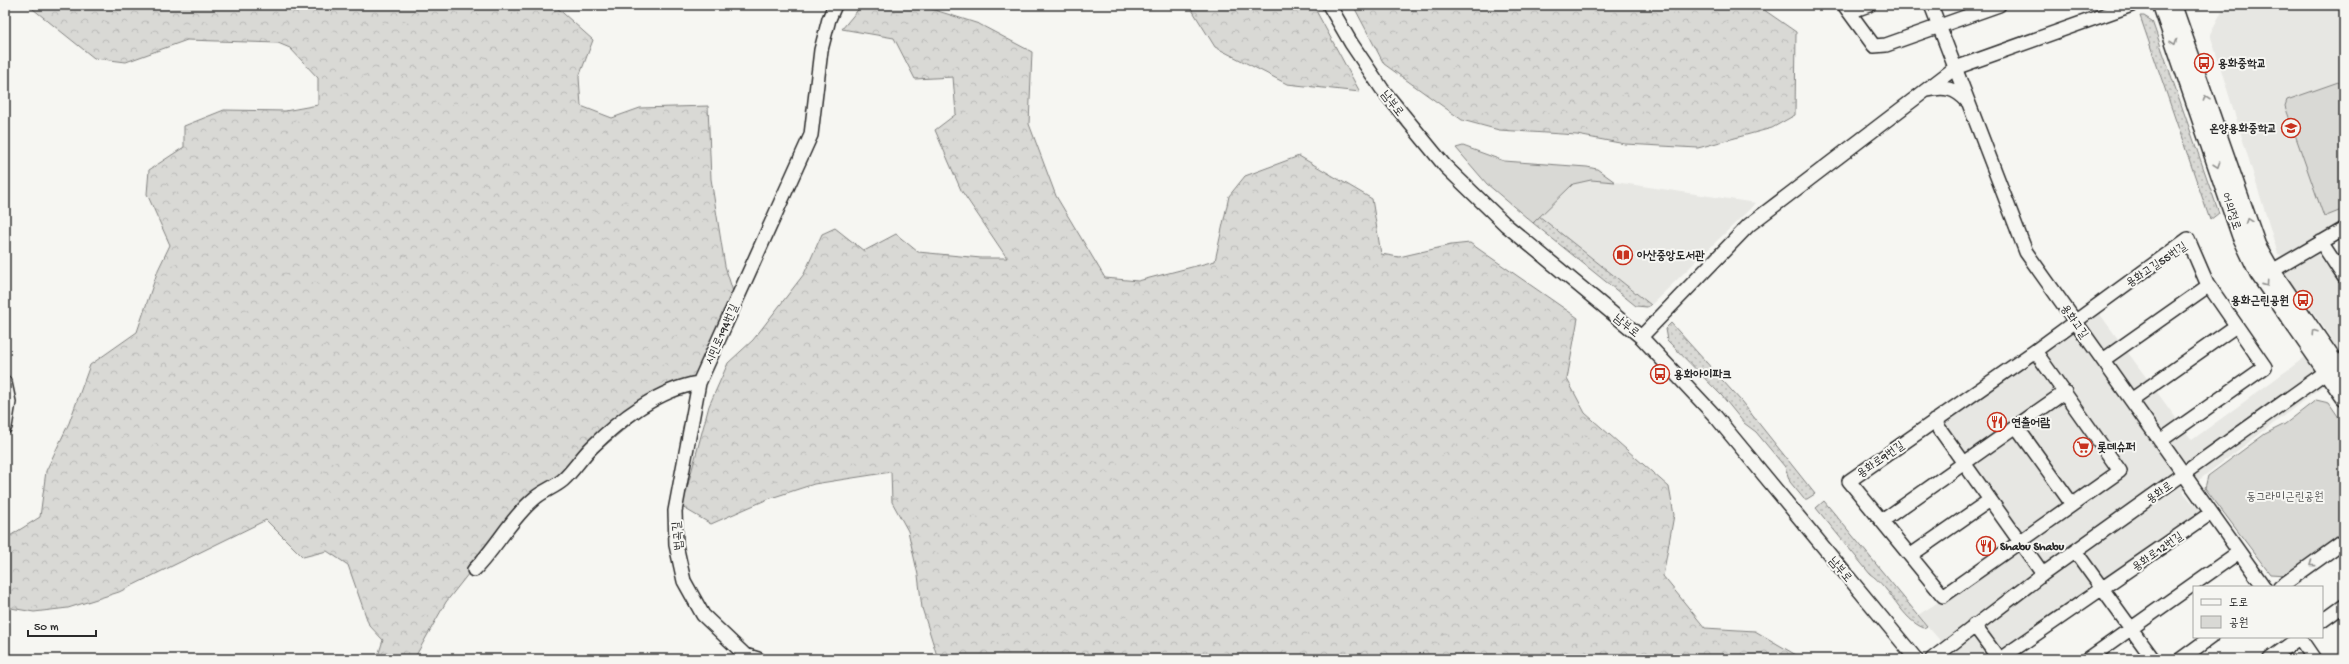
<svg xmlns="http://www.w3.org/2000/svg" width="2349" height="664" viewBox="0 0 2349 664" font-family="'Gochi Hand','Poor Story',sans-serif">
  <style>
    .built { fill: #e7e7e3 }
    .grass { fill: url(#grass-dots); stroke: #828280 }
    .forest { fill: url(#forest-crowns); stroke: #828280 }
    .green { fill: #d9d9d5; stroke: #828280 }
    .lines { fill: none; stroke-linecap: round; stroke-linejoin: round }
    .minor-casing { stroke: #2b2b2b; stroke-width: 16 }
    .major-casing { stroke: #2b2b2b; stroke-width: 19 }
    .minor { stroke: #f6f6f2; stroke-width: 13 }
    .major { stroke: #f6f6f2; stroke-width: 16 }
    .oneway { stroke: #90908e }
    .labels { text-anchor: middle; stroke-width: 4; stroke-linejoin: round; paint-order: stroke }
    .poi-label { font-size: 12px; font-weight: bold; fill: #2b2b2b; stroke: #f6f6f2; text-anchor: start }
    .street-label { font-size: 12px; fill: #2b2b2b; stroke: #f6f6f2 }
    .park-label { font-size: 12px; fill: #565656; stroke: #f6f6f2 }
  </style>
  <defs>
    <pattern id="grass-dots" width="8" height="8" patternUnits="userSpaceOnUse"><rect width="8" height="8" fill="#d9d9d5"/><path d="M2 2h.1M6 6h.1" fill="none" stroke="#babab7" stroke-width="1.8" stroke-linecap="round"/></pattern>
    <pattern id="forest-crowns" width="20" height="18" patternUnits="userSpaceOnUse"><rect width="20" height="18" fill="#d9d9d5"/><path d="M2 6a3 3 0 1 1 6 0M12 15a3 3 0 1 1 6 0" fill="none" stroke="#babab7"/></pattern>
  </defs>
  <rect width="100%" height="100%" fill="#f6f6f2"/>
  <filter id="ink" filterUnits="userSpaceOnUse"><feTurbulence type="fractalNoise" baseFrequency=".025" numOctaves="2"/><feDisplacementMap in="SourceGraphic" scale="8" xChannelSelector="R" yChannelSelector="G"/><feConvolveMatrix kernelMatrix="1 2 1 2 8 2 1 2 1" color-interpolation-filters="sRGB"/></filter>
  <g filter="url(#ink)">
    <path class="built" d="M2225 5H2339L2344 22V221L2284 256 2278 254 2210 34Z
      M1591 180 1615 182 1756 203 1651 305 1539 216 1573 184Z
      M2316 252 2344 289V370L2183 492 2203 515 1995 659H1956L1918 615 2030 544 1940 422 2099 313 2192 440 2331 338 2302 296 2283 274Z"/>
    <path class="grass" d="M2140 16H2144L2152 21 2219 213 2210 220Z
      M1539 216 1651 305 1647 307 1636 306 1533 223Z
      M1671 323 1741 401 1815 494 1807 499H1804L1790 482 1785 467 1756 432 1744 423 1722 396 1667 340 1665 329Z
      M1824 501 1918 615 1927 626 1924 628C1902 620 1891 588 1870 574L1816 508Z"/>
    <path class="forest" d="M28 5H554L593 40 579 77 581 106 612 118 640 108 708 106 711 179 725 266 734 295 703 378 664 396 540 500 484 554 446 602 414 659H377L383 640 369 625 348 565 327 551 303 557 266 520 119 592 68 608 34 612 5 607V539L40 517 46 471 69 423 90 365 137 332 158 270 170 245 147 194 149 170 184 147V126L224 110 285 111 318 105V78L290 48 278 43 187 40 126 62 94 58Z
      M862 5H919L979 24 1032 52 1029 124 1056 196 1105 278 1138 281 1215 261 1229 196 1245 176 1299 156 1372 199 1381 254 1399 257 1451 245 1470 243 1578 318 1567 379 1585 413 1669 487 1674 515 1663 576 1705 628 1755 631 1803 659H938L922 608 918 575 908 531 892 502 891 472 814 484 768 499 711 524 682 507 709 406 728 363 753 340 804 274 822 234 835 228 864 251 896 234 918 252 981 258H1007L961 190 935 130 956 114 953 77 915 79 894 38 842 29Z
      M1189 5H1313L1360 92 1287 84 1215 47Z
      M1353 5H1757L1796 32 1795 115 1772 128 1698 148 1625 144 1577 135 1499 130 1462 120 1384 64Z"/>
    <path class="green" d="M2344 80V209L2324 217 2285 106 2287 100Z
      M1463 146 1504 161 1587 167 1597 169 1615 182 1591 180 1573 184 1533 223 1487 184 1456 148Z
      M2316 400 2329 403 2344 425V532L2286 575 2270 574 2205 488 2208 476 2265 434 2285 424Z"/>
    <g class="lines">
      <defs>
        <path id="minor" d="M1329 5 1351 43 1382 89 1445 166 1506 225 1641 337 1716 417 1916 659
          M1844 5 1874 46 1886 45 1999 5
          M1931 5 2026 252 2264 587
          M1849 12 1869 5
          M1928 90C1944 86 1955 88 1967 101
          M2321 242 2344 277
          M2272 271 2344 229
          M1641 337 1749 225 1955 68 2132 5
          M2035 351 2120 471 1943 596 1849 481 2035 351 2188 239 2207 283 2265 367 2160 441
          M2103 360 2208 286
          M5 383 9 402 5 427
          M2131 400 2236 326
          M1934 421 2043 574
          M2016 426 2072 504
          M1882 521 2065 392
          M2075 551 2153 659
          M1911 555 1990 500
          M474 570C496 548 511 518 535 498 543 491 555 487 563 480 573 471 581 458 591 448 619 420 659 389 699 383
          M2280 587 2344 541
          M2322 621 2344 605
          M1974 625 1999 659
          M2299 637 2314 659
          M758 659 745 655 703 615 684 581 676 545 675 511 699 383 811 135 821 50 829 19 835 5
          M1932 659 2043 574 2344 359
          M2000 659 2211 513
          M2088 659 2239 552
          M2181 659 2211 637
          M2270 659 2300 637"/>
        <path id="major" d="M2161 5 2240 235 2258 273 2344 397
          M2173 5 2257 245 2272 271 2344 376"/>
      </defs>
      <use href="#minor" class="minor-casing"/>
      <use href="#major" class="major-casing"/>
      <use href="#minor" class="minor"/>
      <use href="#major" class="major"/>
    </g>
    <defs><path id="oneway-chevron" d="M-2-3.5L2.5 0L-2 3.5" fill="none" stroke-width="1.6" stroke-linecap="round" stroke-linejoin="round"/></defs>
    <g class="oneway">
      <use href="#oneway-chevron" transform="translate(2174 42) rotate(71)"/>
      <use href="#oneway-chevron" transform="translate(2206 98) rotate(-109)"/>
      <use href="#oneway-chevron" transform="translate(2217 165) rotate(71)"/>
      <use href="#oneway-chevron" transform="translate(2249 221) rotate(-109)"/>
      <use href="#oneway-chevron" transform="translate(2266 284) rotate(55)"/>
      <use href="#oneway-chevron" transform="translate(2314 332) rotate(-124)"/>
      <use href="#oneway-chevron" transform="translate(2312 564) rotate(144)"/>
    </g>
  </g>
  <defs>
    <symbol id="bus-ring" viewBox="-11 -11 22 22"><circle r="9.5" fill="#f6f6f2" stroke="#c8321e" stroke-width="1.5"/><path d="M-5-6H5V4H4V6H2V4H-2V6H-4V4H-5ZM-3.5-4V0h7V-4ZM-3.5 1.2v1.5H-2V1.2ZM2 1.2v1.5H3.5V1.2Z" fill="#c8321e"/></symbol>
    <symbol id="school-ring" viewBox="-11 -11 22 22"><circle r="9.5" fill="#f6f6f2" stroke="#c8321e" stroke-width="1.5"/><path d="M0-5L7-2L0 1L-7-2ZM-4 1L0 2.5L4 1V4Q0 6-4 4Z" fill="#c8321e"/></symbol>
    <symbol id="library-ring" viewBox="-11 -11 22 22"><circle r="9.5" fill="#f6f6f2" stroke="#c8321e" stroke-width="1.5"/><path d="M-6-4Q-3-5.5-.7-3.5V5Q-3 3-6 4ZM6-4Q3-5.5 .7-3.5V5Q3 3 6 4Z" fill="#c8321e"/></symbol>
    <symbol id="restaurant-ring" viewBox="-11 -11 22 22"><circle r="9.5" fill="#f6f6f2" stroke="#c8321e" stroke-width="1.5"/><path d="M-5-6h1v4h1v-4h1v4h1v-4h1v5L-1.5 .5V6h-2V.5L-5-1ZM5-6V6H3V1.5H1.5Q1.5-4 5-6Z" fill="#c8321e"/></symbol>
    <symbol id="supermarket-ring" viewBox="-11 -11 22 22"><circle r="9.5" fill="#f6f6f2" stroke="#c8321e" stroke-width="1.5"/><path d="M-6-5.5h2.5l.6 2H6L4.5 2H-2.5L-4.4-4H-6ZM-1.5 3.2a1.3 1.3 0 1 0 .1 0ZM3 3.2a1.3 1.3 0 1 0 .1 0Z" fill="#c8321e"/></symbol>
  </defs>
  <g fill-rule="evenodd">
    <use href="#bus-ring" x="2193" y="52" width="22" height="22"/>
    <use href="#school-ring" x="2280" y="117" width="22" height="22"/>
    <use href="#library-ring" x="1612" y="244" width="22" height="22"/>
    <use href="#bus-ring" x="2292" y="289" width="22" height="22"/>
    <use href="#bus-ring" x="1649" y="363" width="22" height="22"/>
    <use href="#restaurant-ring" x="1986" y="411" width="22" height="22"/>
    <use href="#supermarket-ring" x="2072" y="436" width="22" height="22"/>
    <use href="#restaurant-ring" x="1975" y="535" width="22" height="22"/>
  </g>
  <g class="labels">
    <g class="poi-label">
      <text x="2218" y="67">용화중학교</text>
      <text x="2277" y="132" text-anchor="end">온양용화중학교</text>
      <text x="1637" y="259">아산중앙도서관</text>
      <text x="2289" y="304" text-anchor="end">용화근린공원</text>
      <text x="1674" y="378">용화아이파크</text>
      <text x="2011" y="426">연출어람</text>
      <text x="2097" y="451">롯데슈퍼</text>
      <text x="2000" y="550">Shabu Shabu</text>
    </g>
    <g class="street-label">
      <text transform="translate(1393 103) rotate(52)" y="4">남부로</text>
      <text transform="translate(2232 211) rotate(72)" y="4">어의정로</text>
      <text transform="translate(2156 264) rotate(-34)" y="4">용화고길55번길</text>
      <text transform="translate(2075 321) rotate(55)" y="4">용화고길</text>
      <text transform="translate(1627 325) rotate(40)" y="4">남부로</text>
      <text transform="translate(721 334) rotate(-66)" y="4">시민로194번길</text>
      <text transform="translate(1880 459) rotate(-35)" y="4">용화로9번길</text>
      <text transform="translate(2159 492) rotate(-35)" y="4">용화로</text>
      <text transform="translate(677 536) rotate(-95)" y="4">법곡길</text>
      <text transform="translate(2157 551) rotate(-35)" y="4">용화로12번길</text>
      <text transform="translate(1841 569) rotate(50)" y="4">남부로</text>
    </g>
    <g class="park-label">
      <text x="2285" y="500">동그라미근린공원</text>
    </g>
  </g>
  <rect width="2349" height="664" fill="none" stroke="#f6f6f2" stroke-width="20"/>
  <rect x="10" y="10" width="2329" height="644" fill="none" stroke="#2b2b2b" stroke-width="1.5" filter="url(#ink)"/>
  <rect x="2193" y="586" width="130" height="52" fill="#f6f6f2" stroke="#a5a5a2"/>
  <rect x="2201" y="599" width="20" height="6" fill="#f6f6f2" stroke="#a5a5a2"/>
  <text x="2229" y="606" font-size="12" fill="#2b2b2b">도로</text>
  <rect x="2201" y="616" width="20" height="12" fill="#d9d9d5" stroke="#a5a5a2"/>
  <text x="2229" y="626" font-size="12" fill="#2b2b2b">공원</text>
  <path d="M28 630v6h68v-6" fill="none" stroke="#2b2b2b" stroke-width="2"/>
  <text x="34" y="630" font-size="12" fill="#2b2b2b" stroke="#f6f6f2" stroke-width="3" paint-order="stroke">50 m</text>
</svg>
